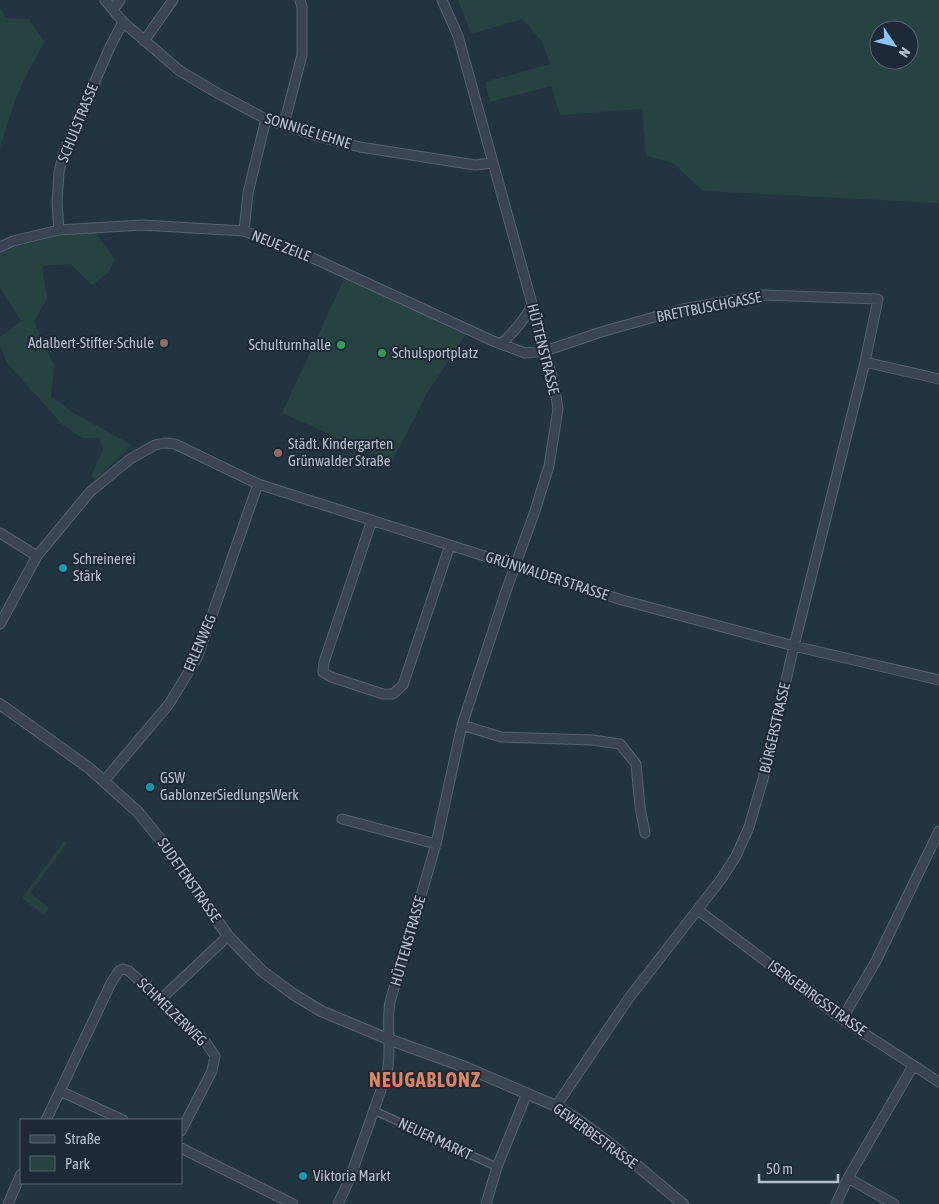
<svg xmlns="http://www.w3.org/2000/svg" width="939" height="1204" viewBox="0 0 939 1204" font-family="'Asap Condensed',sans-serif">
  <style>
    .green { fill: #264241; fill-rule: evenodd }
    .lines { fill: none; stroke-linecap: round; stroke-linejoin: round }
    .pedestrian-casing { stroke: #56636e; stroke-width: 9 }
    .minor-casing { stroke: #56636e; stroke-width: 11 }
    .tertiary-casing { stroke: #56636e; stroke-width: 12 }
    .pedestrian { stroke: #384551; stroke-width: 6 }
    .minor { stroke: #384551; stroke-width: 9 }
    .tertiary { stroke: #384551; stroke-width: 10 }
    .education-dot { fill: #8d6e63; stroke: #1d2a36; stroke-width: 2 }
    .leisure-dot { fill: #2e9e5b; stroke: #1d2a36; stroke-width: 2 }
    .culture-dot { fill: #0f9aa8; stroke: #1d2a36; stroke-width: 2 }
    .labels { text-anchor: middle; stroke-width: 4; stroke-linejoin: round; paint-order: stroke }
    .street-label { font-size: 15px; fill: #b4c0cb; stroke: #1d2a36 }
    .poi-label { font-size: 15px; fill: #b4c0cb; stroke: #1d2a36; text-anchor: start }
    .district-label { font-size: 20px; font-weight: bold; letter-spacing: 1px; fill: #db845f; stroke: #1d2a36 }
  </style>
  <rect width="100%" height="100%" fill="#233441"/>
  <path class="green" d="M458 0H939V203L703 191 673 163 646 156 642 109 560 115 551 86 490 102 485 82 550 64 541 40 522 19 471 34ZM879 30H909V60H879Z
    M0 8 6 18 29 19 44 41C38 56 30 68 23 82 13 103 7 126 0 148Z
    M96 233 115 259 108 273 92 285 71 264 42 266 47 299 34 321 41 338 54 365 51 396 72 412 132 445 95 480 91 476 103 450 100 438H82L62 424 7 363 0 346V337L21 321 0 288V253L16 246 60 235Z
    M345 277 378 291 466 334 426 395 392 462 282 413Z
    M64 841 67 843 30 893 49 908 44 915 22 898Z"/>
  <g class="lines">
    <defs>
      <path id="pedestrian" d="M373 1110 497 1167"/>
      <path id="minor" d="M105 0 123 22 180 71 219 94 266 119 320 137 360 147 475 165 492 163
        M113 10 120 0
        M144 41 173 0
        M284 124 302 55V7L300 0
        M59 230 57 203 59 172 64 152 110 47 123 22
        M244 231 248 193 266 119
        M0 247 13 241 59 230 142 225 244 231 272 241 315 259 493 341 525 353 545 351 601 332 683 309 763 295 878 299 865 362 794 646 763 779 749 827 736 856 722 878 629 998 556 1106
        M501 344C514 332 524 321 532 305
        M865 362 939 379
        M372 520 324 662 323 672 331 677 383 694H393L403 685 450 545
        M0 533 37 556
        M0 624 37 556 90 492 130 459 155 445 164 443 175 444 258 484 622 600 794 646 939 680
        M462 725 501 737 592 740 620 744 636 764 640 807 645 833
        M104 781 169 704 197 658 258 484
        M342 819 436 844
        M698 910 842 1019 939 1082
        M161 999 228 936
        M842 1019 876 961 939 831
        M60 1091 111 983 119 971 123 969 129 971 204 1040 215 1056 212 1071 181 1131
        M46 1120 60 1091 123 1120
        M181 1148 293 1204
        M848 1178 894 1204
        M8 1204 21 1174
        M338 1204 350 1178 387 1073C392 1050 386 1025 390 1002L436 844 462 725 506 591 535 511 549 466 558 409 554 384 544 347 458 36 442 0
        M486 1204 497 1167 527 1093
        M836 1204 848 1178 913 1066"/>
      <path id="tertiary" d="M0 704 89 768 138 812 169 850 228 936 262 971 293 994 321 1011 388 1039 465 1067 556 1106C599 1131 644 1172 683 1204"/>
    </defs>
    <use href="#pedestrian" class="pedestrian-casing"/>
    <use href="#minor" class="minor-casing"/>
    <use href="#tertiary" class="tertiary-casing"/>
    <use href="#pedestrian" class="pedestrian"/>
    <use href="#minor" class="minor"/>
    <use href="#tertiary" class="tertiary"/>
  </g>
  <g class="education-dot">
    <circle cx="164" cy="343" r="5"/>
    <circle cx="278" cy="453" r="5"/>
  </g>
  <g class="leisure-dot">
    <circle cx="341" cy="345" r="5"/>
    <circle cx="382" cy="353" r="5"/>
  </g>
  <g class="culture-dot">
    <circle cx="63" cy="568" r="5"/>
    <circle cx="150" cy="787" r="5"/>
    <circle cx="303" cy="1176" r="5"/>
  </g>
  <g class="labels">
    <g class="street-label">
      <text transform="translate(78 123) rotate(-68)" y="5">SCHULSTRASSE</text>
      <text transform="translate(308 131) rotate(17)" y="5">SONNIGE LEHNE</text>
      <text transform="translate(281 246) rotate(21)" y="5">NEUE ZEILE</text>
      <text transform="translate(709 307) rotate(-11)" y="5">BRETTBUSCHGASSE</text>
      <text transform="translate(543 349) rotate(76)" y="5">HÜTTENSTRASSE</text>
      <text transform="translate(547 576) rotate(18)" y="5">GRÜNWALDER STRASSE</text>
      <text transform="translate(200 643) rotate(-67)" y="5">ERLENWEG</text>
      <text transform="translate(775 728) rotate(-77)" y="5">BÜRGERSTRASSE</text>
      <text transform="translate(189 880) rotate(55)" y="5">SUDETENSTRASSE</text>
      <text transform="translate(408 941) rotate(-74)" y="5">HÜTTENSTRASSE</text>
      <text transform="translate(817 998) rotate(36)" y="5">ISERGEBIRGSSTRASSE</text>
      <text transform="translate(172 1012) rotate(44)" y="5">SCHMELZERWEG</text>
      <text transform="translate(595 1136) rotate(36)" y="5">GEWERBESTRASSE</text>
      <text transform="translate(435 1139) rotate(25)" y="5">NEUER MARKT</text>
    </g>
    <g class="poi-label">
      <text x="154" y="348" text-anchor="end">Adalbert-Stifter-Schule</text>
      <text x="331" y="350" text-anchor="end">Schulturnhalle</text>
      <text x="392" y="358">Schulsportplatz</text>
      <text x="288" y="449">Städt. Kindergarten<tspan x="288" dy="17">Grünwalder Straße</tspan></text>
      <text x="73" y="564">Schreinerei<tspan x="73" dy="17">Stärk</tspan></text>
      <text x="160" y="783">GSW<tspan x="160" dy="17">GablonzerSiedlungsWerk</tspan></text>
      <text x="313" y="1181">Viktoria Markt</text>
    </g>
    <g class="district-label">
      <text x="425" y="1087">NEUGABLONZ</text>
    </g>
  </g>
  <rect x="20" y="1119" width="162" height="65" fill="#1d2a36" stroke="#596672"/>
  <rect x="30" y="1135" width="25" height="8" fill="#384551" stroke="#596672"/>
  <text x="65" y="1144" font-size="15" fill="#b4c0cb">Straße</text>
  <rect x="30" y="1156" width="25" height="15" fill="#264241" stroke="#596672"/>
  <text x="65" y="1169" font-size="15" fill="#b4c0cb">Park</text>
  <g transform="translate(894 45) rotate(125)"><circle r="24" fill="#1d2a36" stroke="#596672"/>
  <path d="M0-4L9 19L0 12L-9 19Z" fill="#86c5fe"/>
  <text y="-8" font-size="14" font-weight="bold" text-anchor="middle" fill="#b4c0cb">N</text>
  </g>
  <path d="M759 1174v8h79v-8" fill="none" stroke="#b4c0cb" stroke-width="2.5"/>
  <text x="766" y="1174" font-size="15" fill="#b4c0cb" stroke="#1d2a36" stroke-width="4" paint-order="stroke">50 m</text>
</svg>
